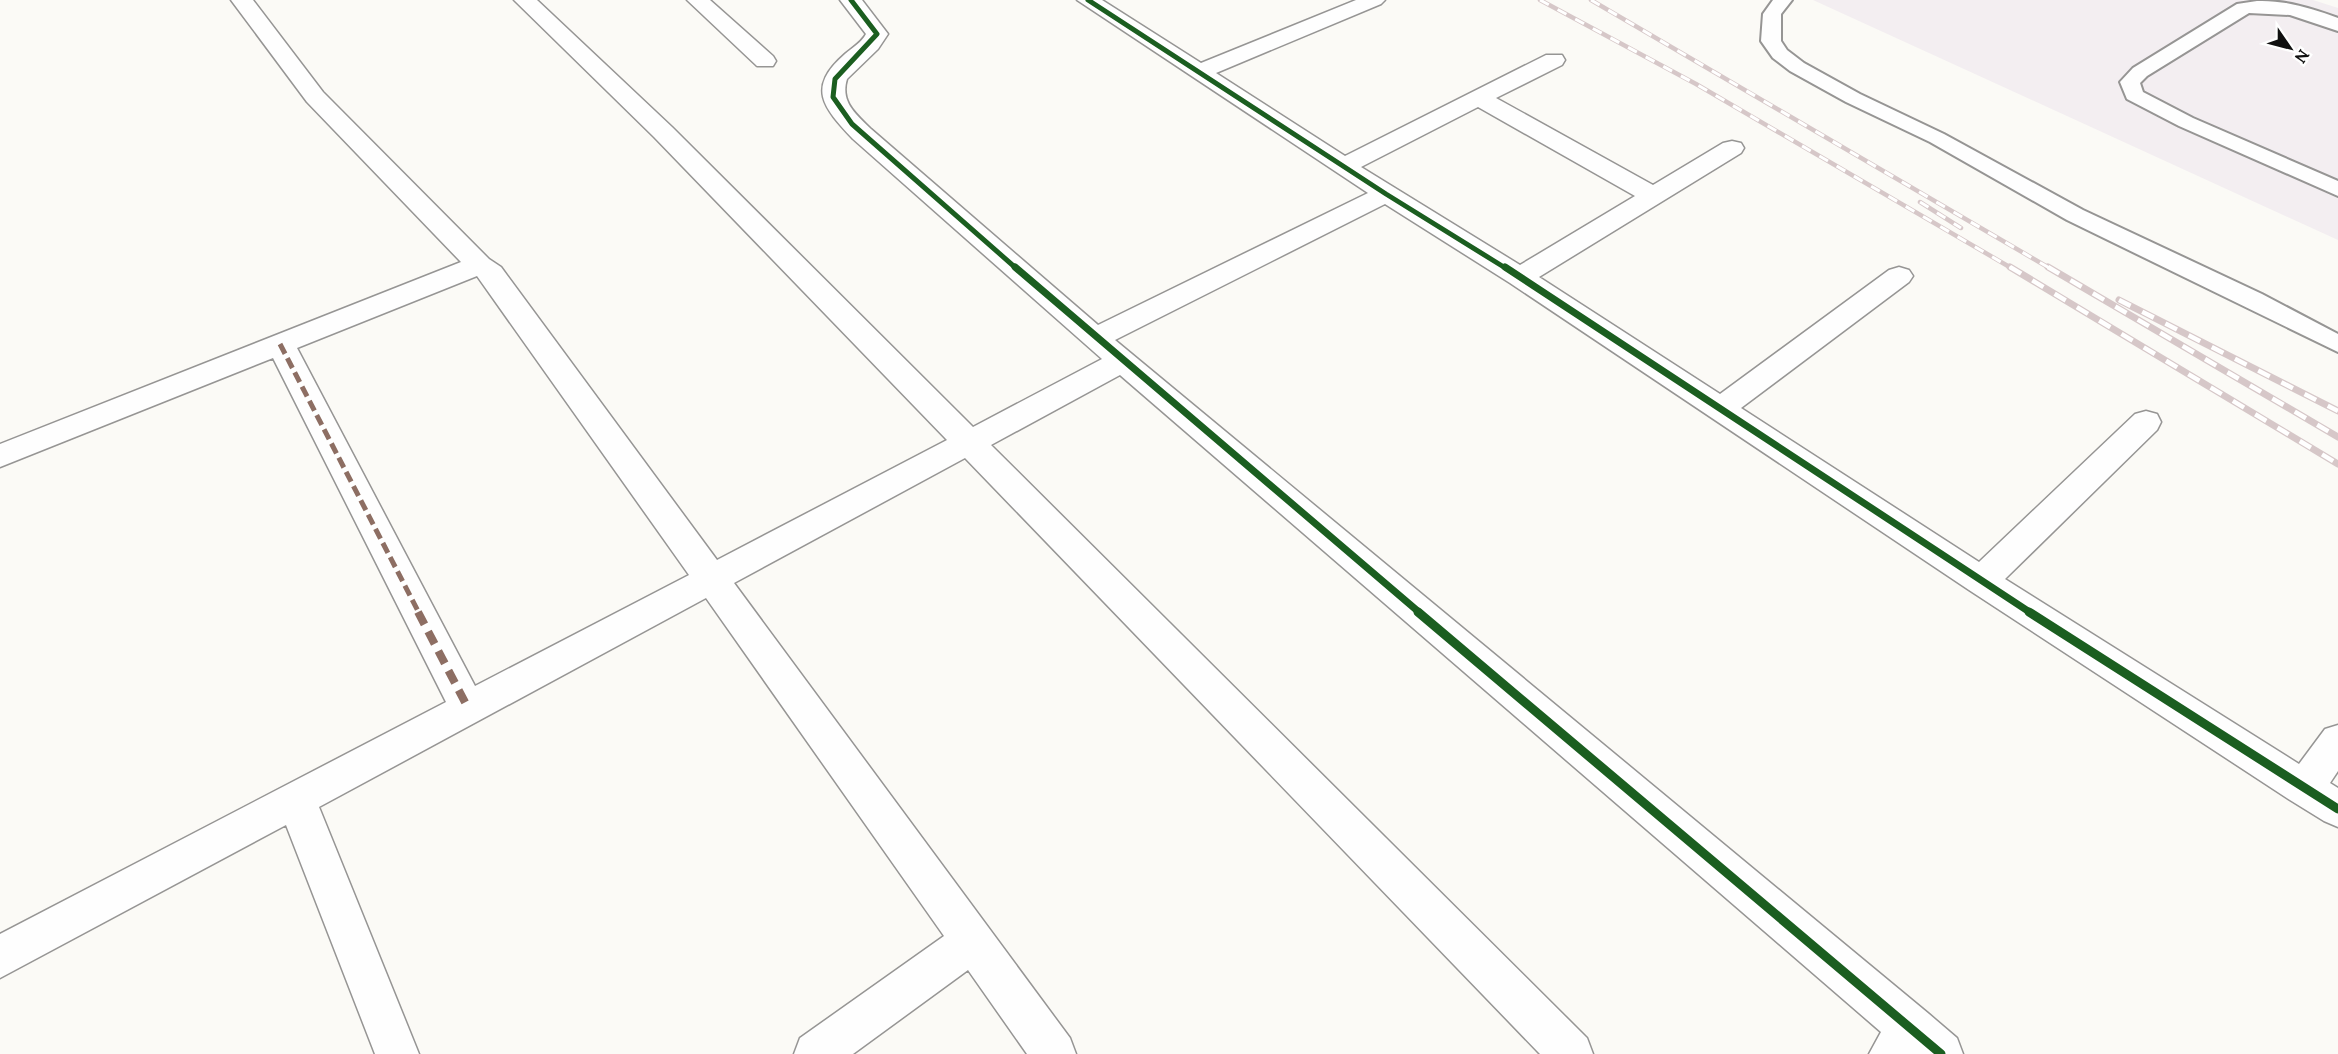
<svg xmlns="http://www.w3.org/2000/svg" width="2338" height="1054" viewBox="0 0 2338 1054" font-family="Lora,serif">
  <style>
    .industrial { fill: #f3eef1 }
    .lines { fill: none; stroke-linecap: round; stroke-linejoin: round }
    .lane-casing { stroke: #969594; stroke-width: 4 }
    .street-casing { stroke: #969594; stroke-width: 3 }
    .lane { fill: #fefefe; fill-rule: evenodd }
    .street { fill: #fefefe; fill-rule: evenodd }
    .rail-far1-casing { stroke: #d6c7c8; stroke-width: 4.5 }
    .rail-casing { stroke: #d6c7c8; stroke-width: 7 }
    .rail-far1 { stroke: #fff; stroke-width: 3; stroke-dasharray: 10; stroke-linecap: butt }
    .rail { stroke: #fff; stroke-width: 4.5; stroke-dasharray: 13; stroke-linecap: butt }
    .quiet-far1 { stroke: #8d6e63; stroke-width: 5; stroke-dasharray: 11 5; stroke-linecap: butt }
    .quiet { stroke: #8d6e63; stroke-width: 8; stroke-dasharray: 14 8; stroke-linecap: butt }
    .cycleway-far2-casing { stroke: #fff; stroke-width: 8 }
    .cycleway-far1-casing { stroke: #fff; stroke-width: 10 }
    .cycleway-casing { stroke: #fff; stroke-width: 13 }
    .cycleway-far2 { stroke: #1b5e20; stroke-width: 5 }
    .cycleway-far1 { stroke: #1b5e20; stroke-width: 7 }
    .cycleway { stroke: #1b5e20; stroke-width: 9 }
  </style>
  <rect width="100%" height="100%" fill="#fbfaf6"/>
  <path class="industrial" d="M1813 0H2313L2338 8V240Z"/>
  <g class="lines">
    <defs>
      <path id="lane" d="M1773 0H1792L1781 14V41L1787 50 1804 63 1860 94 1944 134 2083 210 2262 294 2338 334V352L2067 220 1930 142 1846 102 1790 71 1773 58 1761 41 1763 14Z
        M2257 1C2285 0 2311 8 2338 18V31L2290 15 2249 13 2147 76 2140 83 2143 92 2193 118 2338 181V196L2179 126 2127 99 2120 82 2133 68 2237 4Z"/>
      <path id="street" d="M231 0H253L323 92 489 259 501 267 717 560 947 440 654 137 514 0H537L672 127 973 427 1102 359 853 139C823 107 806 88 845 54 853 47 861 43 866 34L840 0H862L888 34 878 49 847 79C840 102 856 114 871 129L1098 325 1368 193 1077 0H1102L1201 63 1356 0H1385L1381 4 1216 73 1345 156 1546 55H1562L1565 60 1562 65 1496 98 1653 185 1723 143 1732 141 1741 143 1744 148 1741 153 1539 277 1720 394 1889 270 1899 267 1909 270 1913 276 1909 282 1741 408 1979 562 2135 414 2146 411 2157 414 2161 422 2157 430 2005 579 2299 764 2325 729 2338 725V771L2330 783 2338 788V827L2324 821 2290 800 1969 590 1510 283 1385 204 1115 340 1929 1014 1957 1038 1963 1054H1869L1881 1032 1120 375 991 445 1587 1038 1593 1054H1540L965 458 734 583 1070 1038 1076 1054H1027L968 970 853 1054H794L800 1038 944 936 706 598 319 807 419 1054H375L286 825 0 978V934L446 702 273 358 0 467V444L461 262 307 102ZM1478 107 1635 196 1520 265 1361 167ZM477 276 689 575 475 686 297 348Z
        M687 0H710L773 56 776 61 773 66H757Z"/>
    </defs>
    <use href="#lane" class="lane-casing"/>
    <use href="#street" class="street-casing"/>
    <use href="#lane" class="lane"/>
    <use href="#street" class="street"/>
    <defs>
      <path id="rail-far1" d="M1540 0 1696 84 2013 269
        M1591 0 2051 269
        M1920 202 1961 228"/>
      <path id="rail" d="M2010 267 2338 464
        M2048 267 2338 437
        M2119 300 2338 411"/>
    </defs>
    <use href="#rail-far1" class="rail-far1-casing"/>
    <use href="#rail" class="rail-casing"/>
    <use href="#rail-far1" class="rail-far1"/>
    <use href="#rail" class="rail"/>
    <path class="quiet-far1" d="M280 344 419 613"/>
    <path class="quiet" d="M418 612 468 708"/>
    <defs>
      <path id="cycleway-far2" d="M851 0 877 34 835 79 833 97 852 124 1017 269
        M1088 0 1386 194 1507 269"/>
      <path id="cycleway-far1" d="M1015 267 1420 613
        M1505 267 2031 613"/>
      <path id="cycleway" d="M1418 612 1941 1054
        M2029 612 2338 809"/>
    </defs>
    <use href="#cycleway-far2" class="cycleway-far2-casing"/>
    <use href="#cycleway-far1" class="cycleway-far1-casing"/>
    <use href="#cycleway" class="cycleway-casing"/>
    <use href="#cycleway-far2" class="cycleway-far2"/>
    <use href="#cycleway-far1" class="cycleway-far1"/>
    <use href="#cycleway" class="cycleway"/>
  </g>
  <g transform="translate(2290 48) rotate(125)" stroke="#ffffff" stroke-width="4.5" paint-order="stroke">
  <path d="M0-4.5L10 22L0 15L-10 22Z" fill="#101010"/>
  <text y="-9" font-size="16" font-weight="bold" text-anchor="middle" fill="#101010">N</text>
  </g>
</svg>
